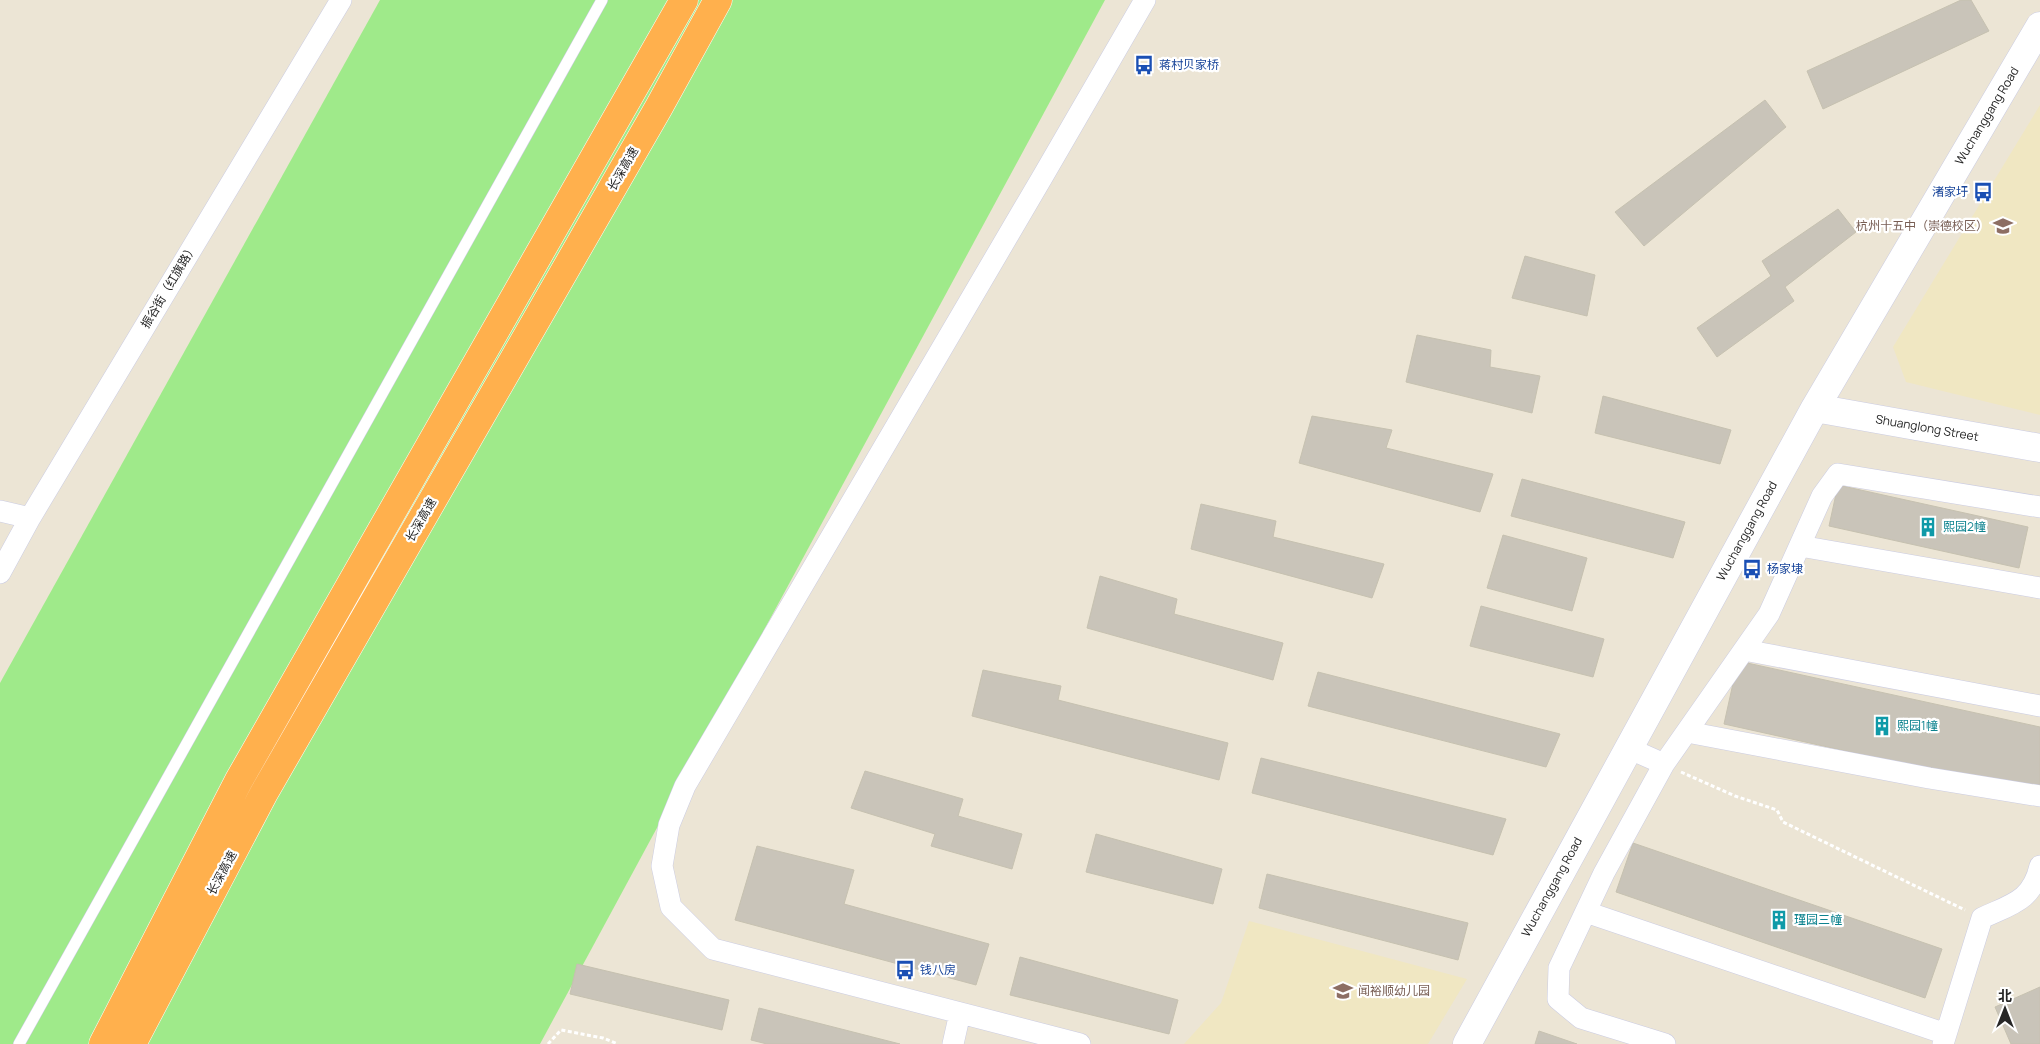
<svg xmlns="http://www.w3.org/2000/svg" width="2040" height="1044" viewBox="0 0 2040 1044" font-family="Manrope,'Noto Sans SC',sans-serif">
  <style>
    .education { fill: #f0e7c2 }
    .green { fill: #9fea8a }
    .building { fill: #c9c4b9; stroke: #c6c1b0 }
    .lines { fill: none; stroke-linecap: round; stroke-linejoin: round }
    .lane-casing { stroke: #cbcce2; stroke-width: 12 }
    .street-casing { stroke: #cbcce2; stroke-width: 22 }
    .secondary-casing { stroke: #cbcce2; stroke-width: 29 }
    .highway-casing { stroke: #fff; stroke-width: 29 }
    .path { stroke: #fff; stroke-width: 3; stroke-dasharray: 4 2.5; stroke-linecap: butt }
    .lane { stroke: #fff; stroke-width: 11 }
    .street { stroke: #fff; stroke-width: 21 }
    .secondary { stroke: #fff; stroke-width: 28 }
    .highway { stroke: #ffb04d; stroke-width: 28 }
    .labels { text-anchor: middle; stroke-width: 4.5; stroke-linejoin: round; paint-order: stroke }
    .transit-label { font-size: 12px; fill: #164399; stroke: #fff; text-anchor: start }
    .street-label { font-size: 12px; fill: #262626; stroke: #fff }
    .education-label { font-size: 12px; fill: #785e54; stroke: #fff; text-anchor: end }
    .culture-label { font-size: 12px; fill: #0d838f; stroke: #fff; text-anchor: start }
  </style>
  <rect width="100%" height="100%" fill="#ece5d5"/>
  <path class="education" d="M2040 105V415L1906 382 1893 347Z
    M1249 921 1467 979 1428 1044H1184L1221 1003Z"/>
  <path class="green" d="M380 0H1105L540 1044H0V683Z"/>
  <path class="building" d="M1961 0H1971L1989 31 1823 109 1807 71Z
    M1765 100 1786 127 1644 246 1615 212Z
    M1838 209 1856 232 1785 287 1794 301 1717 357 1697 328 1771 276 1762 261Z
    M1525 256 1595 275 1587 316 1512 298Z
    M1417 335 1491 350 1490 367 1540 376 1532 413 1406 382Z
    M1603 396 1731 430 1720 464 1595 433Z
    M1312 416 1392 430 1386 448 1493 474 1480 512 1299 463Z
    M1522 479 1685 522 1673 558 1511 516Z
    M1838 485 2028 527 2019 568 1829 526Z
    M1201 504 1276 521 1273 537 1384 564 1372 598 1191 549Z
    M1503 535 1587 558 1572 611 1487 588Z
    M1100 576 1177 599 1174 614 1283 643 1273 680 1087 628Z
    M1481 606 1604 639 1593 677 1470 646Z
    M1738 661 2040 727V794L1724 724Z
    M983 670 1061 686 1058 700 1228 743 1219 780 972 716Z
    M1318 672 1560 734 1546 767 1308 706Z
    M1261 758 1506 819 1493 855 1252 793Z
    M865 771 963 799 958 816 1022 834 1012 869 931 846 935 834 851 808Z
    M1096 834 1222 869 1213 904 1086 872Z
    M1633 843 1942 949 1925 998 1616 892Z
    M757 846 854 870 844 904 989 944 976 985 735 920Z
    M1267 874 1468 923 1458 960 1259 908Z
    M1020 957 1178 1000 1169 1034 1010 995Z
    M577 964 729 1000 722 1030 570 994Z
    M2040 987V1044H2011L1995 1007Z
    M759 1008 900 1044H767L751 1040Z
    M1539 1031 1577 1044H1535Z"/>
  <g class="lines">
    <defs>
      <path id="lane" d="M19 1044 602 0"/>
      <path id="street" d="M0 511 30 518
        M1800 546 2040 588
        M0 573 30 518 341 0
        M1744 650 2040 706
        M1687 732 1929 778 2040 796
        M1628 748 1664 764
        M1586 912 1946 1034
        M953 1044 960 1013
        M1080 1044 713 949 671 907 662 866 669 825 685 786 1043 176 1145 0
        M1665 1044 1581 1018 1558 999 1559 968 1604 873 1664 764 1769 614 1822 496 1838 474 2040 507
        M1943 1044 1982 918C2012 904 2032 901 2040 866"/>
      <path id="secondary" d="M1815 408 2040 448
        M1467 1044 1815 408 2040 26"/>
      <path id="highway" d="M103 1044 239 780 684 0
        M132 1044 264 793 659 107 718 0"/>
    </defs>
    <use href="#lane" class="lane-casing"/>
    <use href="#street" class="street-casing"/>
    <use href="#secondary" class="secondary-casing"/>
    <use href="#highway" class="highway-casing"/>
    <path class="path" d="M1681 772 1735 796 1777 810 1783 822 1965 910
      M548 1044 561 1030 603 1038 618 1044"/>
    <use href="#lane" class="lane"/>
    <use href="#street" class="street"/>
    <use href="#secondary" class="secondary"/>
    <use href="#highway" class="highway"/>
  </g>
  <defs>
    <symbol id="bus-bare" viewBox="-9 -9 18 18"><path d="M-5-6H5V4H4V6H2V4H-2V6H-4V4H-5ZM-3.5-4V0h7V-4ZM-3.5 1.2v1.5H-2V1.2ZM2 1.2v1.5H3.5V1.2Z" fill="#1a4fb4" stroke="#fff" stroke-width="2.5" paint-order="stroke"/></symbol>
    <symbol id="school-bare" viewBox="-9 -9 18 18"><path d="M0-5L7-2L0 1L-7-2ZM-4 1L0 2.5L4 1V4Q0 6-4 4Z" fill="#8d6e63" stroke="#fff" stroke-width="2.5" paint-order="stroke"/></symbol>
    <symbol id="building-bare" viewBox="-9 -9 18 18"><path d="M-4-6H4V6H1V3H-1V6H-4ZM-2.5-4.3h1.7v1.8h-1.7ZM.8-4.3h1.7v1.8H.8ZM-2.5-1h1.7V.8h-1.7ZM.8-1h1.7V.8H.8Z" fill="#0f9aa8" stroke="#fff" stroke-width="2.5" paint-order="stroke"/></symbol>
  </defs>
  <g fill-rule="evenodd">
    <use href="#bus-bare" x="1130" y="51" width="28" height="28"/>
    <use href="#bus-bare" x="1969" y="178" width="28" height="28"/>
    <use href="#school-bare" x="1989" y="212" width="28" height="28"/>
    <use href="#building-bare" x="1914" y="513" width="28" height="28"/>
    <use href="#bus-bare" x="1738" y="555" width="28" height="28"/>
    <use href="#building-bare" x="1868" y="712" width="28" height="28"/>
    <use href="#building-bare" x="1765" y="906" width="28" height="28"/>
    <use href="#bus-bare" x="891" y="956" width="28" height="28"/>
    <use href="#school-bare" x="1329" y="977" width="28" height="28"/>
  </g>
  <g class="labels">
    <g class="transit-label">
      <text x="1159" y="69">蒋村贝家桥</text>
      <text x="1968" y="196" text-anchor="end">渚家圩</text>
      <text x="1767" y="573">杨家埭</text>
      <text x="920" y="974">钱八房</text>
    </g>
    <g class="street-label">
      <text transform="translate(1987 116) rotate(-59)" y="4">Wuchanggang Road</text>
      <text transform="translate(623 169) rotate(-60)" y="4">长深高速</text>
      <text transform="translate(169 286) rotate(-59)" y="4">振谷街（红旗路）</text>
      <text transform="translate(1927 428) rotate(10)" y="4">Shuanglong Street</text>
      <text transform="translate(421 520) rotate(-60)" y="4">长深高速</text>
      <text transform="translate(1747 531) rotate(-61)" y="4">Wuchanggang Road</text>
      <text transform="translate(222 873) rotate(-62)" y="4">长深高速</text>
      <text transform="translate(1552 887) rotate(-61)" y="4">Wuchanggang Road</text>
    </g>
    <g class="education-label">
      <text x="1988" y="230">杭州十五中（崇德校区）</text>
      <text x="1358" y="995" text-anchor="start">闻裕顺幼儿园</text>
    </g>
    <g class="culture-label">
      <text x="1943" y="531">熙园2幢</text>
      <text x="1897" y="730">熙园1幢</text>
      <text x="1794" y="924">瑾园三幢</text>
    </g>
  </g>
  <g transform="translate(2005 1009)" stroke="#ffffff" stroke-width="4" paint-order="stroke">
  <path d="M0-4L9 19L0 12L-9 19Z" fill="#262626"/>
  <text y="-8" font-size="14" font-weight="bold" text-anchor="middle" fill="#262626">北</text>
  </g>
</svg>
